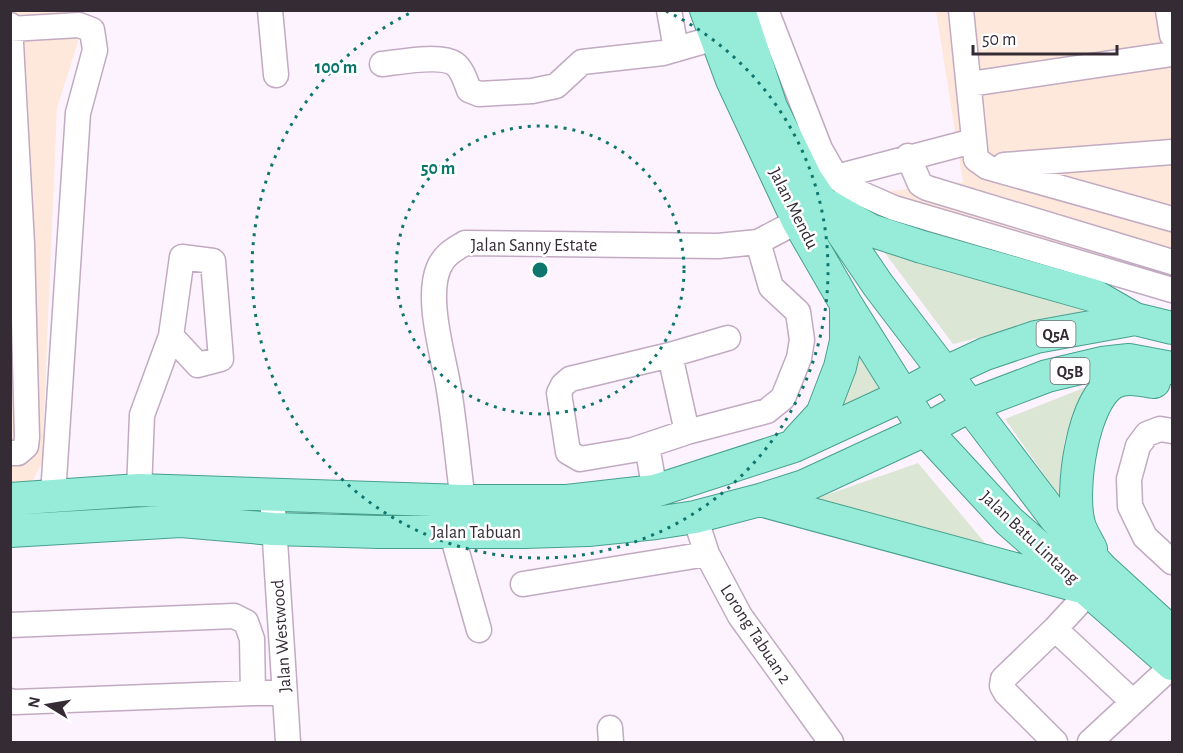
<svg xmlns="http://www.w3.org/2000/svg" width="1183" height="753" viewBox="0 0 1183 753" font-family="'Alegreya Sans',sans-serif">
  <style>
    .commercial { fill: #fee8db }
    .green { fill: #dce6d4 }
    .lines { fill: none; stroke-linecap: round; stroke-linejoin: round }
    .minor-casing { stroke: #c1aac2; stroke-width: 27 }
    .major-casing { stroke: #47a08f; stroke-width: 34 }
    .minor { stroke: #fff; stroke-width: 24 }
    .major { stroke: #97ecd9; stroke-width: 32 }
    .ring { fill: none; stroke: #0f766e; stroke-width: 3; stroke-dasharray: 3 6 }
    .labels { text-anchor: middle; stroke-width: 5; stroke-linejoin: round; paint-order: stroke }
    .shield { fill: #fff; stroke: #726b72; stroke-width: 1.5 }
    .shield-label { font-size: 16px; font-weight: bold; fill: #352b35 }
    .street-label { font-size: 18px; fill: #352b35; stroke: #fff }
    .centre { fill: #0f766e; stroke: #fff; stroke-width: 3 }
    .ring-label { font-size: 18px; text-anchor: middle; font-weight: bold; fill: #0f766e; stroke: #fff; stroke-width: 5; stroke-linejoin: round; paint-order: stroke }
  </style>
  <rect width="100%" height="100%" fill="#fdf3fe"/>
  <path class="commercial" d="M11 11H75L78 42 57 108 42 463 32 482 11 483Z
    M936 11H1172V282L875 193 963 182Z"/>
  <path class="green" d="M876 241 1099 308 953 344Z
    M855 340 883 391 832 417Z
    M1091 385 1073 413 1064 443 1062 500 1005 419Z
    M918 463 996 556 806 502Z"/>
  <g class="lines">
    <defs>
      <path id="minor" d="M270 10 276 75
        M669 10 676 49
        M766 10 820 149 836 177 851 189 894 208 1172 290
        M961 10 976 159 987 167 1172 219
        M1168 10 1172 35
        M10 25 22 244 27 437 26 446 18 453H10
        M10 29 79 25 92 30 95 50 78 113 53 495
        M382 64C400 62 441 54 455 64 462 69 466 82 469 90L479 94 532 91 556 86 582 62 663 53 715 38
        M970 84 1172 54
        M908 156 920 184 927 188 1172 262
        M1004 165 1172 152
        M836 177 973 141
        M728 338 670 355 570 379 563 385 559 393 568 452 580 459 633 450 687 432 767 411 783 398 799 358 802 340 798 312 771 287 758 242
        M670 355 687 432
        M1172 431 1160 429 1147 434 1138 446 1129 479 1130 506 1145 537 1172 562
        M647 446 655 491
        M139 490 142 415 171 336 182 257 213 261 221 359 198 365 171 336
        M272 494 288 742
        M463 501C458 464 455 427 449 390 444 357 425 299 439 267 445 254 454 250 465 243L718 246 758 242 798 221
        M695 517 707 554 740 616 831 742
        M451 531 479 630
        M523 584 707 554
        M10 625 234 616 246 622 252 639 253 693
        M1055 629 1133 702
        M10 701 15 702 253 693H284
        M610 728 611 742
        M1055 742 1006 693 1002 686 1003 679 1055 629 1089 592
        M1090 742 1172 666"/>
      <path id="major" d="M706 10 732 80 798 221 846 304 925 430 1009 521 1172 664
        M739 10 771 107 806 179 878 285 1056 519 1102 569 1172 633
        M828 206 870 230 922 247 1095 296 1135 319
        M798 440 822 414 840 367 846 341V304
        M10 499 139 490 463 501H567L655 491 794 446 902 396 944 373 985 354 1036 337 1135 319 1172 328
        M760 500 1078 586
        M10 531 181 521 273 529 379 532H524L588 530 656 523 695 517 760 500 804 486 925 430 971 405 1047 376 1102 363 1129 360 1172 368
        M1091 549C1087 541 1081 532 1079 524 1070 492 1082 401 1113 383 1126 376 1140 380 1154 382"/>
    </defs>
    <use href="#minor" class="minor-casing"/>
    <use href="#major" class="major-casing"/>
    <use href="#minor" class="minor"/>
    <use href="#major" class="major"/>
  </g>
  <g class="ring">
    <circle cx="540" cy="270" r="144"/>
    <path d="M666 11A288 288 0 1 1 414 11"/>
  </g>
  <g class="labels">
    <g class="shield">
      <rect x="1036.5" y="321" width="39" height="26" rx="4.5"/>
      <rect x="1050.5" y="358" width="39" height="26" rx="4.5"/>
    </g>
    <g class="shield-label">
      <text x="1056" y="340">Q5A</text>
      <text x="1070" y="377">Q5B</text>
    </g>
    <g class="street-label">
      <text transform="translate(794 208) rotate(63)" y="6">Jalan Mendu</text>
      <text x="534" y="251">Jalan Sanny Estate</text>
      <text x="476" y="538">Jalan Tabuan</text>
      <text transform="translate(1030 537) rotate(43)" y="6">Jalan Batu Lintang</text>
      <text transform="translate(756 634) rotate(57)" y="6">Lorong Tabuan 2</text>
      <text transform="translate(281 636) rotate(-94)" y="6">Jalan Westwood</text>
    </g>
  </g>
  <circle cx="540" cy="270" r="9" class="centre"/>
  <g class="ring-label">
    <text x="336" y="73">100 m</text>
    <text x="438" y="174">50 m</text>
  </g>
  <rect width="1183" height="753" fill="none" stroke="#352b35" stroke-width="24"/>
  <g transform="translate(48 705) rotate(281)" stroke="#ffffff" stroke-width="4.5" paint-order="stroke">
  <path d="M0-4.5L10 22L0 15L-10 22Z" fill="#352b35"/>
  <text y="-9" font-size="16" font-weight="bold" text-anchor="middle" fill="#352b35">N</text>
  </g>
  <path d="M973 45v9h144v-9" fill="none" stroke="#352b35" stroke-width="3"/>
  <text x="982" y="45" font-size="18" fill="#352b35" stroke="#ffffff" stroke-width="4.5" paint-order="stroke">50 m</text>
</svg>
